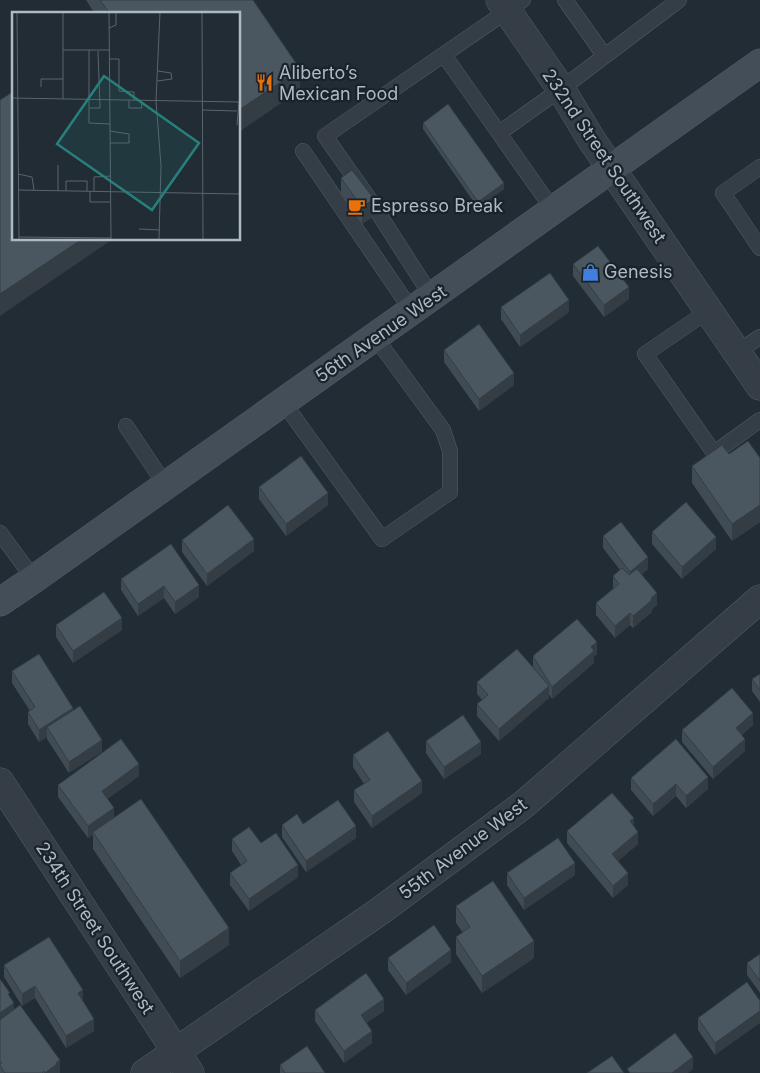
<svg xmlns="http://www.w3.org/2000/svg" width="760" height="1073" viewBox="0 0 760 1073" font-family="Inter,sans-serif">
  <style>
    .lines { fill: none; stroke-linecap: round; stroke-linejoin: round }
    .service-casing { stroke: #525c64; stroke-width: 16 }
    .minor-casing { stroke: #525c64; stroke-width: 29 }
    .tertiary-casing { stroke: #525c64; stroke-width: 29 }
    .secondary-casing { stroke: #525c64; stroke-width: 29 }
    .service { stroke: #353e46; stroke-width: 15 }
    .minor { stroke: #353e46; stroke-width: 28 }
    .tertiary { stroke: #353e46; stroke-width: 28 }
    .secondary { stroke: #434e59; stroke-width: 28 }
    .wall { fill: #404b53 }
    .shaded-wall { fill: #343d44 }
    .building { fill: #4a5761; stroke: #343d44 }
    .labels { text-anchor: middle; stroke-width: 4.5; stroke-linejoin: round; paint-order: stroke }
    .poi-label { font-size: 18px; fill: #afb9c3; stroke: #1a232a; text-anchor: start }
    .street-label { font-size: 18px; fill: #afb9c3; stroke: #1a232a }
    .inset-road { fill: none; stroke: #5a646e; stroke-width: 1 }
    .view { fill: #27807b; fill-opacity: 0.15; stroke: #27807b; stroke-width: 2.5 }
    .inset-edge { fill: none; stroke: #afb9c3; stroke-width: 2.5 }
  </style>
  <rect width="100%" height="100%" fill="#212c35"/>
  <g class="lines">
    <defs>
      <path id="service" d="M565 0 604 55
        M444 55 499 133 561 89 679 0
        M499 133 554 211
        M303 151 412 311
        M760 167 723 193 760 248
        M432 297 370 200 325 136 523 0
        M708 311 645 354 714 453 760 420
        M737 352 760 337
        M283 402 382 539 450 492V451L443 430 375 337
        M126 426 166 486
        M0 533 34 579"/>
      <path id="minor" d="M0 782 190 1073
        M145 1073 380 911 523 805 760 599"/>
      <path id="tertiary" d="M500 0 561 89 591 139 760 386"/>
      <path id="secondary" d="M0 602 34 579 760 63"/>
    </defs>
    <use href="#service" class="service-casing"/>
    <use href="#minor" class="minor-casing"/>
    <use href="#tertiary" class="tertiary-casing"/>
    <use href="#secondary" class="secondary-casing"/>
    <use href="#service" class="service"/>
    <use href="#minor" class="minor"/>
    <use href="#tertiary" class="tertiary"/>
    <use href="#secondary" class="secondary"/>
  </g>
  <path class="wall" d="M86 0H253L300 90 239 14H95Z
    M423 123 504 189 478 208 423 129Z
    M341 178 374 216 362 224 341 195Z
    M573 264 629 299 604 317 573 276Z
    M501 307 569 312 520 347 501 319Z
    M444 350 514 385 479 411 444 362Z
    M729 454 760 458V522L732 541 692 483V466Z
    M259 487 328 505 286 536 259 499Z
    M652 532 716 549 682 579 652 544Z
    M603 536 648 569 642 574 657 605 652 609V612L633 628 630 625 615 638 596 615V603L613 589V576L620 570 603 548Z
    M182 540 254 551 207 586 182 552Z
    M121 579 199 585V597L175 614 164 598 138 616 121 590Z
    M56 625 122 630 73 663 56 637Z
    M597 654 594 656V663L552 699 549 694V698L499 741 477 716V704L482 700 477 694V682L533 668V656Z
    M12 671 73 708 69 773 47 739V737L39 742 28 724V712L30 711 12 683Z
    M760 674V702L752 691V679Z
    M753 725 742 735 745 751 713 779 682 742V730Z
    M426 741 481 754 444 779 426 753Z
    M353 755 422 793 372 828 354 802V790L364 784 353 767Z
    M139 776 107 799 114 818 229 945 180 978 93 849V835L88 838 58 797V785Z
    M631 778 708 789 686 808 676 796 653 816 631 790Z
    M303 824 356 838 306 872 282 837V825Z
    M634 827 638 844 618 861 628 885 613 898 567 843V831Z
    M232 839 261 843 298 877 249 911 230 885V873L241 865 232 851Z
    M507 873 575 875 524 910 507 885Z
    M456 906 534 958 482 993 456 954V937L463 933 456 923Z
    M760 954V993L747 975V963Z
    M388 958 451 962 406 995 388 970Z
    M4 965 83 1001 94 1031 66 1048 35 998 22 1006 4 977Z
    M0 979 10 997 14 1010 60 1073H0Z
    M747 982 715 1055 698 1030V1018Z
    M315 1010 384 1011 366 1023 372 1043 344 1063 315 1021Z
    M280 1065 325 1073H280Z"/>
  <path class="shaded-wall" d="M300 69V90L239 132V110Z
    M504 183V189L478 208V202Z
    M374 199V216L362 224V207Z
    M82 239H113L0 316V294Z
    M629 287V299L604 317V305Z
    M569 300V312L520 347V335Z
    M514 373V385L479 411V399Z
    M328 493V505L286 536V524Z
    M760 505V522L732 541V524Z
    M716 537V549L682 579V567Z
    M254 539V551L207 586V574Z
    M648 557V569L630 583V572Z
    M199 585V597L175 614V602Z
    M164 586V598L138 616V604Z
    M657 593V605L652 609V612L633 628V616Z
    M630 613V625L615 638V626Z
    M122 618V630L73 663V651Z
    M597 642V654L594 656V663L552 699V687Z
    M549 686V698L499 741V729Z
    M73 708V720L47 727V737L39 742V730Z
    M753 713V725L736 740V728Z
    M745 739V751L713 779V767Z
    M102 740V752L69 773V762Z
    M481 742V754L444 779V767Z
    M139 764V776L102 803V791Z
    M708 777V789L686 808V796Z
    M422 781V793L372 828V816Z
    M676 784V796L653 816V804Z
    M114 808V820L93 832V835L88 838V826Z
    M634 818V829L630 821Z
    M356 826V838L306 872V861Z
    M638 832V844L612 866V854Z
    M575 863V875L524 910V898Z
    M298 865V877L249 911V899Z
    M628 873V885L613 898V886Z
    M229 928V945L180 978V961Z
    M534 941V958L482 993V976Z
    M451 950V962L406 995V983Z
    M35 986V998L22 1006V994Z
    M83 990V1002L78 993Z
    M384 999V1011L361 1027V1015Z
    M14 1003V1015L0 1025V1013Z
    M760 1011V1023L715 1055V1043Z
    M94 1019V1031L66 1048V1036Z
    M372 1031V1043L344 1063V1051Z
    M693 1057V1069L688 1073H672Z
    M60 1060V1073H45L56 1063Z"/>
  <path class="building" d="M100 0H253L300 69 239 110V14H110Z
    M14 91V239H82L0 294V100Z
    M448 104 504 183 478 202 423 123Z
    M352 170 374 199 362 207 341 178Z
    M598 246 629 287 604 305 573 264Z
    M550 273 569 300 520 335 501 307Z
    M479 324 514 373 479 399 444 350Z
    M748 441 760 458V505L732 524 692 466 722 445 729 454Z
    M301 456 328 493 286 524 259 487Z
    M686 502 716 537 682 567 652 532Z
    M228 505 254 539 207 574 182 540Z
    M621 522 648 557 630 572 603 536Z
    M171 544 199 585 175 602 164 586 138 604 121 579Z
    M622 568 629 575 637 569 657 593 651 598 652 600 633 616 630 613 615 626 596 603 619 584 613 576Z
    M104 592 122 618 73 651 56 625Z
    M577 619 597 642 591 647 594 651 552 687 533 656Z
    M517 649 549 686 499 729 477 704 488 695 477 682Z
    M39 654 73 708 39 730 28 712 35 707 12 671Z
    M760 674V690L752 679Z
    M732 688 753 713 736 728 745 739 713 767 682 730Z
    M80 706 102 740 69 762 47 727Z
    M463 715 481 742 444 767 426 741Z
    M388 731 422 781 372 816 354 790 370 780 353 755Z
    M121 739 139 764 102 791 114 808 88 826 58 785Z
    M676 739 708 777 686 796 676 784 653 804 631 778Z
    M612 793 634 818 630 821 638 832 612 854 628 873 613 886 567 831Z
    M141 799 229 928 180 961 93 832Z
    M338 800 356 826 306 861 282 825 297 814 303 824Z
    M249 827 261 843 276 833 298 865 249 899 230 873 247 861 232 839Z
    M558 838 575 863 524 898 507 873Z
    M493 881 534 941 482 976 456 937 470 927 456 906Z
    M434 925 451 950 406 983 388 958Z
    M49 937 83 990 78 993 94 1019 66 1036 35 986 22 994 4 965Z
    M760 954V981L747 963Z
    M366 973 384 999 361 1015 372 1031 344 1051 315 1010Z
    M0 979 10 993 8 994 14 1003 0 1013Z
    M747 982 760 1001V1011L715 1043 698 1018Z
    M20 1005 60 1060 56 1063 57 1064 45 1073 44 1071 42 1073H5L0 1066V1065L2 1063 0 1061V1020Z
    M675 1033 693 1057 672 1073H630L627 1069Z
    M307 1046 325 1073H285L280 1065Z
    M612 1056 624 1073H587Z"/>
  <defs>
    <symbol id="restaurant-bare" viewBox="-9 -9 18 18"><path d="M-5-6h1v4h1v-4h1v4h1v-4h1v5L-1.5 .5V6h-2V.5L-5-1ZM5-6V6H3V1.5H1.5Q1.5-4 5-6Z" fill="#e8710a" stroke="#1a232a" stroke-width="2.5" paint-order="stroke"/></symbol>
    <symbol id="cafe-bare" viewBox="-9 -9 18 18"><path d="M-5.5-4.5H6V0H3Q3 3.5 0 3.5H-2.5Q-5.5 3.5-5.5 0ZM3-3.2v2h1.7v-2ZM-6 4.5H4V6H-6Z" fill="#e8710a" stroke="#1a232a" stroke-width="2.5" paint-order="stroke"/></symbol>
    <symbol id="shop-bare" viewBox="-9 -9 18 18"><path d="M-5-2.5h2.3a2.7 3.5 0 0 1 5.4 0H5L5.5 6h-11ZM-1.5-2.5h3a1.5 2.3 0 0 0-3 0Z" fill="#3f7fe0" stroke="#1a232a" stroke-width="2.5" paint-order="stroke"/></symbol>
  </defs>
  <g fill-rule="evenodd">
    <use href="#restaurant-bare" x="252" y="70" width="25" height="25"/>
    <use href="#cafe-bare" x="344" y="194" width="25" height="25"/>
    <use href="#shop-bare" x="578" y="260" width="25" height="25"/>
  </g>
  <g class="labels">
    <g class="poi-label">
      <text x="279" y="79">Aliberto’s<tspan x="279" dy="21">Mexican Food</tspan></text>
      <text x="371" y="212">Espresso Break</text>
      <text x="604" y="278">Genesis</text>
    </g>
    <g class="street-label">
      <text transform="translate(604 156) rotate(56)" y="6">232nd Street Southwest</text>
      <text transform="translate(381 334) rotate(-35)" y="6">56th Avenue West</text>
      <text transform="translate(463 849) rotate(-37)" y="6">55th Avenue West</text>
      <text transform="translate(95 928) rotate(57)" y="6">234th Street Southwest</text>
    </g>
  </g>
  <g transform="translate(12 12)">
    <rect width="228" height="228" fill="#212c35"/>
    <path class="inset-road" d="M5 0 7 227M97 0 99 227M190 0 191 227M97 16 104 13V0M51 38H98M77 38V111L98 112M98 47H107V79L122 80V88M145 69 160 67 159 61 146 59M29 75V67H51M0 86 228 90M51 87V0M117 88V96H130L129 88M78 96H88L86 39M190 98 225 99M225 113 227 90M98 119 117 122V131H98M46 153V179M6 162 20 165 22 178M6 178 228 182M54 179V169H75V179M78 179V190H98M82 179V165L99 164M127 217 148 218M7 225 99 226M147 227 149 154 144 89 148 0"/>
    <path class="view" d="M92 64 187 131 140 198 45 132Z"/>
    <rect width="228" height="228" class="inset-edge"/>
  </g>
</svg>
